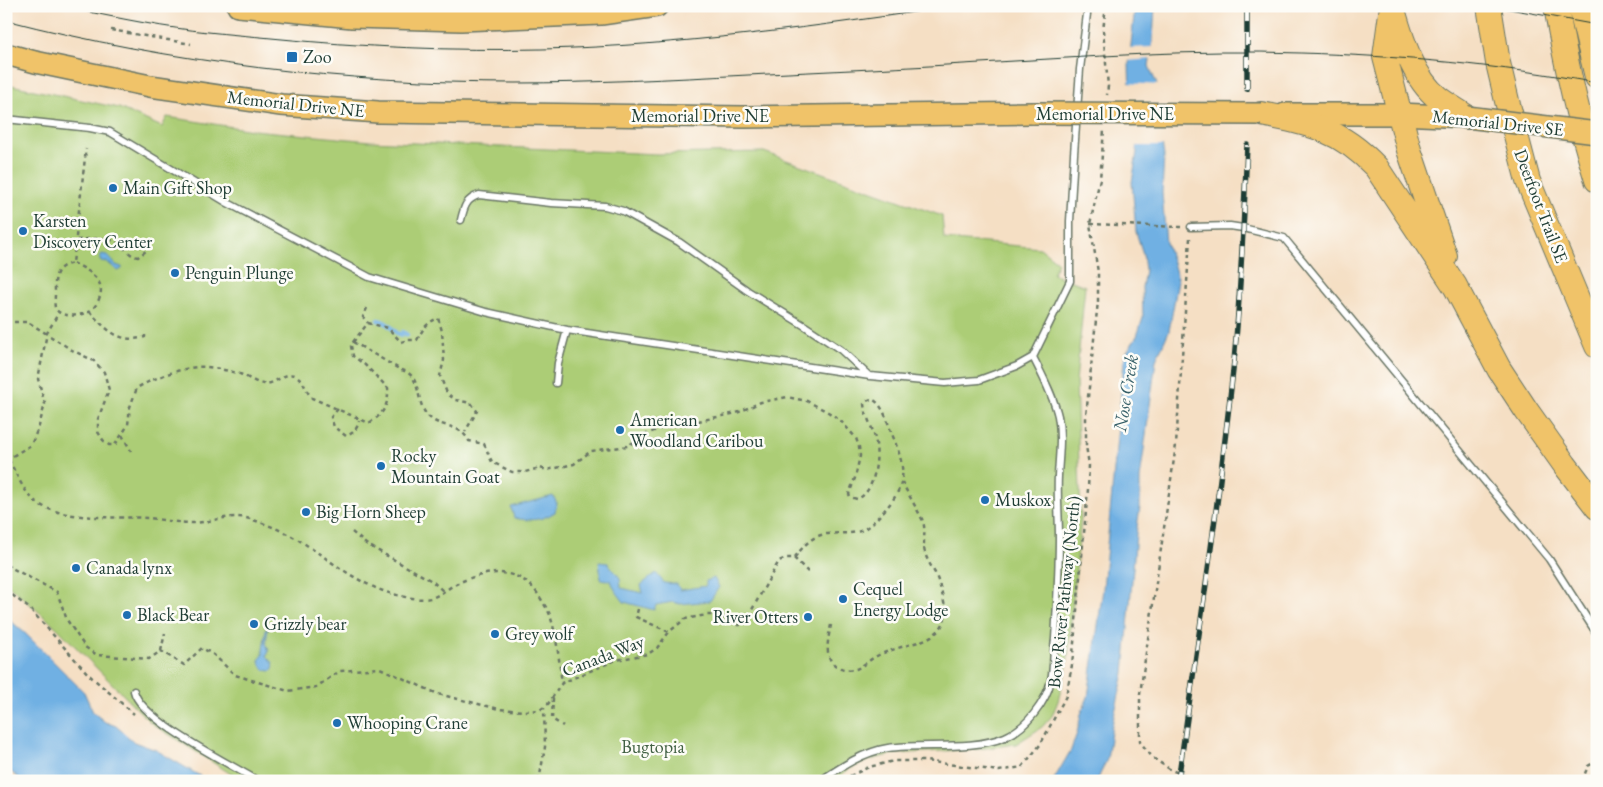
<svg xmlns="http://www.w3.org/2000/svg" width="1603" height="787" viewBox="0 0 1603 787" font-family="'EB Garamond',serif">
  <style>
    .green { fill: #accd76; stroke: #668555 }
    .water { fill: #6fb0e3; stroke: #47768c }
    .pier { fill: #f5dfc4 }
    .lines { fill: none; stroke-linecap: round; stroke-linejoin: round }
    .stream { stroke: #6fb0e3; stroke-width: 4.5 }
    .service-casing { stroke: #6a7666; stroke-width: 9 }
    .trunk-casing { stroke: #6a7666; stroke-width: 24 }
    .motorway-casing { stroke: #6a7666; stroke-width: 26 }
    .path { stroke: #6a7666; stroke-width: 2.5; stroke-dasharray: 4 4; stroke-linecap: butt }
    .service { stroke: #fff; stroke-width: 6 }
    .trunk { stroke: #f0c369; stroke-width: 21 }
    .motorway { stroke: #f0c369; stroke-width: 24 }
    .tram { stroke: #1f3d34; stroke-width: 1 }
    .rail-casing { stroke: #1f3d34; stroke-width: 5.5 }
    .rail { stroke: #fdfcf7; stroke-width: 4; stroke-dasharray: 11; stroke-linecap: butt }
    .trunk-bridge-casing { stroke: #6a7666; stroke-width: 24; stroke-linecap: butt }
    .trunk-bridge { stroke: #f0c369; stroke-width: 21 }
    .poi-dot { fill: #1f6fb2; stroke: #fdfcf7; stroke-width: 2 }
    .labels { text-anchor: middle; stroke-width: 5; stroke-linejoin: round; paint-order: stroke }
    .poi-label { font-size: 18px; fill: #1f3d34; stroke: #fdfcf7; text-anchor: start }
    .street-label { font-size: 18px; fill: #1f3d34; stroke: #fdfcf7 }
    .park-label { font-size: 18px; fill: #426144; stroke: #fdfcf7 }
    .water-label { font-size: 19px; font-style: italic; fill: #376069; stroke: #fdfcf7 }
  </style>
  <rect width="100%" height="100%" fill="#fdfcf7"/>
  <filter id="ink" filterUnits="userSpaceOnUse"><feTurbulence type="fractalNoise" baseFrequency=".02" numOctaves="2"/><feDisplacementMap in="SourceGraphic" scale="10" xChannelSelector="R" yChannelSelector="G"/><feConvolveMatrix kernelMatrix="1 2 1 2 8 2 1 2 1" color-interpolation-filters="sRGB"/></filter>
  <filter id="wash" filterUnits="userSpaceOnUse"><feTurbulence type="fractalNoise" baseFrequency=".0096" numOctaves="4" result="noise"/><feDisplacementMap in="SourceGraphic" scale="20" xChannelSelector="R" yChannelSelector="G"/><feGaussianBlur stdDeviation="1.12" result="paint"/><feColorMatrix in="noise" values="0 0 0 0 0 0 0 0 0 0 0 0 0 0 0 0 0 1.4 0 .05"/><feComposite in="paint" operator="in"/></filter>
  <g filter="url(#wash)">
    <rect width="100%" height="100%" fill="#f5dfc4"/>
    <path class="green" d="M6 84 119 108 162 127 167 117 253 130 370 141 657 154 764 152 942 216 944 239 1040 248 1058 262 1053 274 1085 286 1076 382 1081 519 1067 667 1058 701 1052 716 1042 727 1016 744 978 749 893 754 870 760 849 769 834 781H242L151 723 57 628 6 583Z"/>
    <path class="water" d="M1135 6H1155L1153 40 1149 66 1161 94 1162 143 1164 156 1162 193 1166 243 1174 266 1178 281 1169 331 1156 360 1140 479V507L1136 534 1124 673 1112 725 1107 759 1097 781H1053L1071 750 1077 733 1081 714 1088 697 1103 589 1124 361 1126 353 1137 336 1143 318 1142 287 1145 270 1143 254 1136 232 1132 182 1137 152 1130 97 1129 64Z
      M102 254 107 255 116 265 122 267V269L118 271 107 262 100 261V257Z
      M553 496 557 503 555 512C542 521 528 521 514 518L511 507Z
      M599 562 608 563 620 578 621 588 643 593 641 585 656 573 664 583 677 584 680 590 706 586V581L714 578 719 587 710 601 680 604 673 602 656 605 654 610 624 602 615 590 611 581 601 579Z
      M6 617 26 634 84 692 93 712 105 722 116 726 134 742 156 750 200 776 206 781H23L6 768Z
      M268 628 266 643 269 651 267 656C272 661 276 663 272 671 263 671 262 668 259 660L263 655V650L266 629Z"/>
    <path class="pier" d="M1154 47 1152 59 1126 61 1128 48Z
      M1127 83 1159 85 1167 108 1165 146H1134Z"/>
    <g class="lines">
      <path class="stream" d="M378 320C391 322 393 333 401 335L403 332 407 335"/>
    </g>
  </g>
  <g filter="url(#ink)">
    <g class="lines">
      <defs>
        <path id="service" d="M6 119 90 128 110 132 226 202 369 277 486 312 567 330 870 376 945 383 979 380 1017 366 1033 357 1070 281V221L1074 154 1080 69 1088 6
          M461 220C464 207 466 199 479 195L551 203 605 206 623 211 679 242 748 291 805 326 841 350 869 376
          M1191 227 1230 226 1243 228 1284 238 1549 559 1597 634
          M556 383 558 363 567 330
          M134 691C140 720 231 764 258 781
          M820 781C841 767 863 752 888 748 924 743 971 751 1005 737 1026 728 1046 703 1051 680 1054 667 1053 652 1055 639 1057 605 1059 571 1059 537 1059 517 1057 496 1058 476 1059 455 1062 436 1058 416 1053 395 1042 375 1033 357"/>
        <path id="trunk" d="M238 6 352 17 461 20 601 14 657 6
          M6 54 35 62 150 86 281 105 378 112 743 117 1034 113
          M1285 114H1399L1467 117"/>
        <path id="motorway" d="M1392 6 1385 57 1409 150 1445 256
          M1489 6 1498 63 1507 101 1528 181 1597 346
          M1556 6C1566 65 1579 123 1597 180
          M1580 6 1597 77
          M1394 13C1402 41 1414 79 1438 98 1447 105 1458 111 1467 117
          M1261 114C1309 123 1340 129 1376 167L1455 286 1499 369 1526 410 1565 465 1597 507"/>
      </defs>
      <use href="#service" class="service-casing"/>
      <use href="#trunk" class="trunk-casing"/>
      <use href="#motorway" class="motorway-casing"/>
      <path class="path" d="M1106 6 1103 30 1108 86 1107 95
        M111 30 191 44
        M1090 224 1181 227
        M1190 238 1176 445 1140 694V742L1153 758 1171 770 1199 781
        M77 240C90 239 106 236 118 243 125 247 129 256 138 257L151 247
        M73 263C88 270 107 280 99 299 97 304 94 308 90 311 82 316 59 319 55 307 54 304 55 298 55 295 55 278 53 267 73 263L86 149
        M367 308 363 317 368 323
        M89 311C106 329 118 344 145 337V332
        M6 322H28L72 350 94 361 104 372 109 390 98 419V432L103 440 109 445H115L128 425 130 407 137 388C153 378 187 365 206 367 218 368 229 371 240 374 248 377 257 384 265 384 275 384 285 372 294 375 304 378 305 391 312 398L369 423C383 415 389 405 388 388L365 365 353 356 351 346 353 342 401 370C422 374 415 401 427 415 440 430 458 421 469 441L484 444 492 462 512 472H525L540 468 547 470 574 464 591 451 628 446 642 436 659 429 737 413 761 402 787 397 807 401 828 412 839 419 856 438 859 447 860 456 855 478 849 494 850 497 857 499C876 492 879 455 875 438 872 426 865 415 864 404L867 401 871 399C883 402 888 424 892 434 906 469 909 485 881 514 874 521 868 529 857 532 844 535 828 531 816 537 807 541 800 551 794 558H786L779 561 749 615 742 625H736L719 615H707L685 619 669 632 657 648 648 654 616 660 562 683 548 704 540 710 523 711 499 709 438 694 380 668 340 671 316 687 288 691 235 675 214 655 202 648 184 665 161 651 149 659 97 655 85 647 67 620 57 592 6 565
        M353 342 368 323 388 328 401 342 408 340H417C423 329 426 323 438 318L442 331 444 360 440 376 447 393 455 400 471 403 477 411 465 432
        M338 409 331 417 334 427 346 436C354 433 357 429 359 421
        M122 435 131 451
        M6 460 31 445 39 426 45 404 38 379 47 333 59 312
        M9 460C16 473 23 491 35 501 60 522 117 516 149 518 164 520 179 523 194 523 214 522 231 513 250 519 270 525 288 533 305 544 335 564 365 589 401 596 410 598 422 600 431 598 441 595 449 587 458 583 489 569 522 566 541 599 544 604 548 610 550 615 557 637 559 660 562 683
        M6 527 9 530 6 537
        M352 532 366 544 432 581 443 591
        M794 558 808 572
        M6 590 30 609 89 675 134 714
        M638 609 636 617 669 632
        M831 625C828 639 822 662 841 668 845 670 851 670 856 669 862 667 869 660 875 657 886 651 899 648 911 644 923 641 940 635 944 621 948 609 940 585 935 573 931 566 927 560 925 553 922 541 927 530 922 519 916 507 908 494 902 482
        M161 651 165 633
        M553 698 552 719 563 726
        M850 776 869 767 894 761H925L999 771 1022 767 1040 745 1066 696 1072 665 1088 489 1089 465 1086 446V416L1098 301V272L1090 224 1100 179 1104 130
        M539 781 545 747 544 708
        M1582 781 1588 766 1597 761"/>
      <use href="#service" class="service"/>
      <use href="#trunk" class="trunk"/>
      <use href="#motorway" class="motorway"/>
      <path class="tram" d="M61 6C89 12 117 18 145 23 187 31 229 34 271 38 361 47 452 51 542 49 681 46 819 26 956 6
        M1493 6 1597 25
        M6 20C172 63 344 83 515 83 593 83 670 79 748 75 825 71 903 68 980 63 1087 57 1194 49 1301 53 1400 56 1500 65 1597 83"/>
      <defs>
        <path id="rail" d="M1247 89V6
          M1178 781C1198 641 1219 501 1234 361 1241 289 1244 217 1247 145"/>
      </defs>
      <use href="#rail" class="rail-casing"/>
      <use href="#rail" class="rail"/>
      <defs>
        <path id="trunk-bridge" d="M1034 113 1261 114
          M1467 117 1597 133"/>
      </defs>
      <use href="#trunk-bridge" class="trunk-bridge-casing"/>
      <use href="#trunk-bridge" class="trunk-bridge"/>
    </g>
  </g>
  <g class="poi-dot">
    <rect x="286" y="51" width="12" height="12" rx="2.5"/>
    <circle cx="113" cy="188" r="5"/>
    <circle cx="23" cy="231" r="5"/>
    <circle cx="175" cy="273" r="5"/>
    <circle cx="620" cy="430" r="5"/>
    <circle cx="381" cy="466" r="5"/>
    <circle cx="985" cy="500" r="5"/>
    <circle cx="306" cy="512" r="5"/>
    <circle cx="76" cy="568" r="5"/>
    <circle cx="843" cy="599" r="5"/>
    <circle cx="127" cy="615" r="5"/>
    <circle cx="808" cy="617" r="5"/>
    <circle cx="254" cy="624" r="5"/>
    <circle cx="495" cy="634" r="5"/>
    <circle cx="337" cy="723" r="5"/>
  </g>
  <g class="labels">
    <g class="poi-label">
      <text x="303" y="63">Zoo</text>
      <text x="123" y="194">Main Gift Shop</text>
      <text x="33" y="227">Karsten<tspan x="33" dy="21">Discovery Center</tspan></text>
      <text x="185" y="279">Penguin Plunge</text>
      <text x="630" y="426">American<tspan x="630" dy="21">Woodland Caribou</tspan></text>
      <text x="391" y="462">Rocky<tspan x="391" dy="21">Mountain Goat</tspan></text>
      <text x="995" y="506">Muskox</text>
      <text x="316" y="518">Big Horn Sheep</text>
      <text x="86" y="574">Canada lynx</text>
      <text x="853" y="595">Cequel<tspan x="853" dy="21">Energy Lodge</tspan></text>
      <text x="137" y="621">Black Bear</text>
      <text x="798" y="623" text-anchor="end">River Otters</text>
      <text x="264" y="630">Grizzly bear</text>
      <text x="505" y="640">Grey wolf</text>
      <text x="347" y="729">Whooping Crane</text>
    </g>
    <g class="street-label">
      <text transform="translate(296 104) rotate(6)" y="6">Memorial Drive NE</text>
      <text x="1105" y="120">Memorial Drive NE</text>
      <text x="700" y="122">Memorial Drive NE</text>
      <text transform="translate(1498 123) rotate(6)" y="6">Memorial Drive SE</text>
      <text transform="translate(1541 206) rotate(69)" y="6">Deerfoot Trail SE</text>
      <text transform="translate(1064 592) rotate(-84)" y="6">Bow River Pathway (North)</text>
      <text transform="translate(603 656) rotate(-21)" y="6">Canada Way</text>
    </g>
    <g class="park-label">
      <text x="653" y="753">Bugtopia</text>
    </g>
    <g class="water-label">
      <text transform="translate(1125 393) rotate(-81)" y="7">Nose Creek</text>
    </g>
  </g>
  <rect width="1603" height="787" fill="none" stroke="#fdfcf7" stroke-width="25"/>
</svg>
